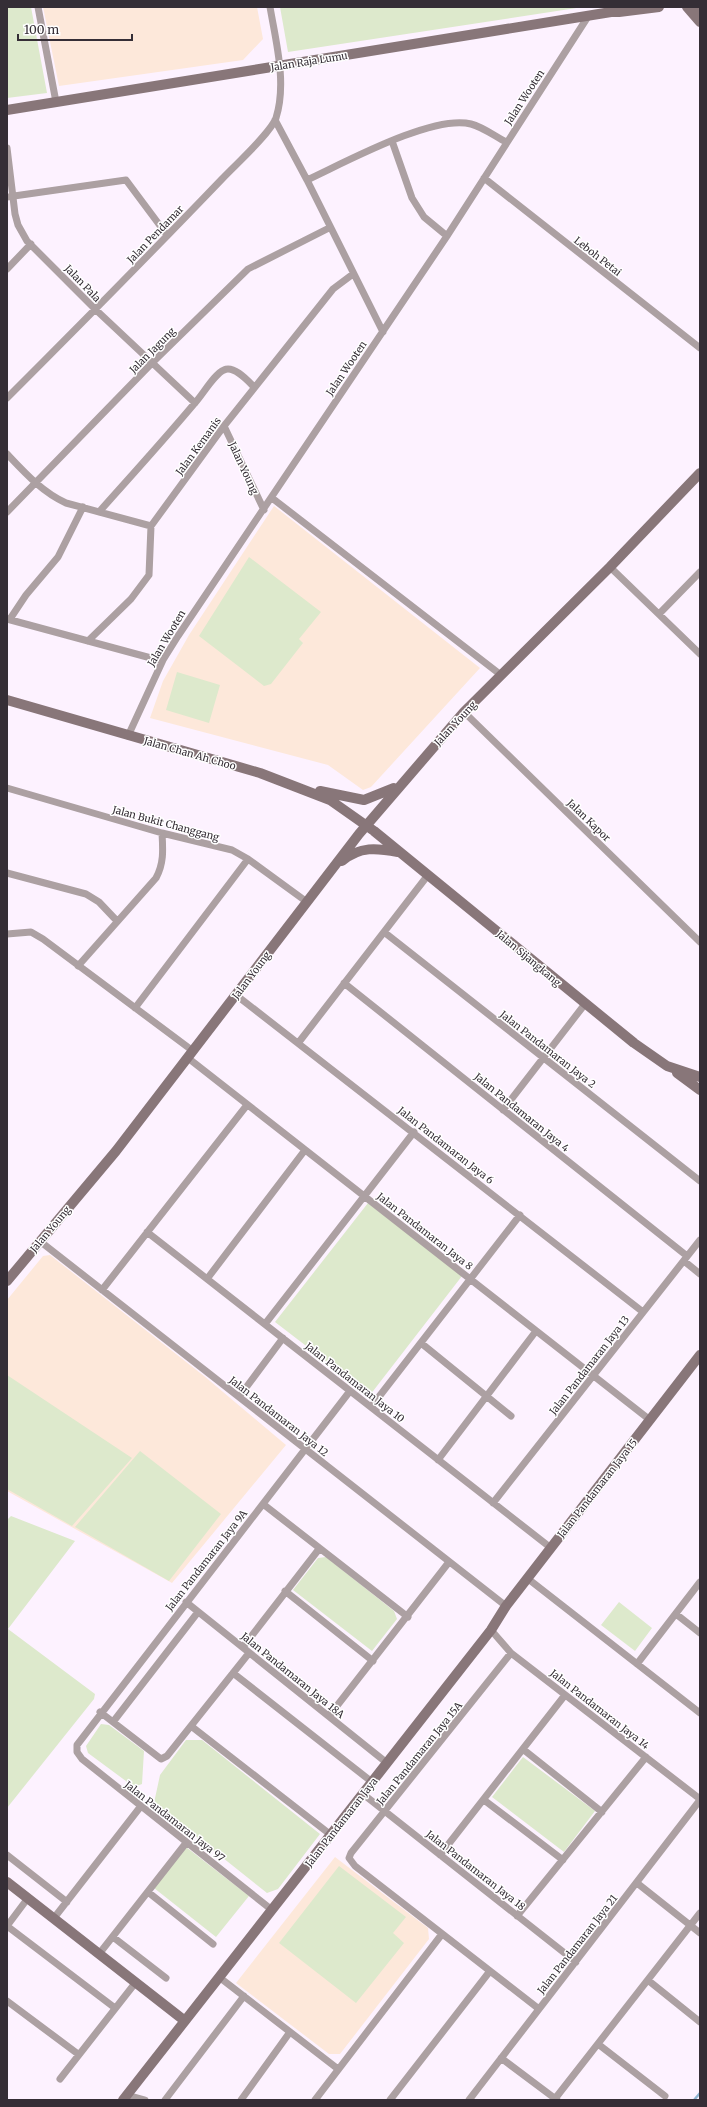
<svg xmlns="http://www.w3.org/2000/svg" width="707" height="2107" viewBox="0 0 707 2107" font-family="Merriweather,serif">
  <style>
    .education { fill: #fde8da }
    .green { fill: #dde9cc }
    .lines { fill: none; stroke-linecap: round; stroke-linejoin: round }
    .stream { stroke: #8eb4d1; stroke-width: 2.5 }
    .street { stroke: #aca0a2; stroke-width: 7 }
    .secondary { stroke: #887679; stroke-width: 10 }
    .labels { text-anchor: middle; stroke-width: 3; stroke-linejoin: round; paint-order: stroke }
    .street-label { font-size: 10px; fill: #352e36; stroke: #fff }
  </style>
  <rect width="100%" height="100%" fill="#fdf2ff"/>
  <path class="education" d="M43 7H257L263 39 243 60 59 86Z
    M274 506 480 668 371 787 363 790 328 765 150 718 163 681 189 635Z
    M50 1255 204 1376 286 1445 172 1583 7 1491V1300L43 1256Z
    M335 1857 428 1928 429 1939 340 2054H329L236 1983Z"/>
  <path class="green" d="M7 7H31L47 93 7 98Z
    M280 7H583L288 52Z
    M249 557 321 612 299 639 303 643 271 684 264 686 199 636Z
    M177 672 220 685 209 723 166 710Z
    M368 1203 462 1276 370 1395 275 1322Z
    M7 1375 132 1458 72 1526 7 1489Z
    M140 1451 221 1514 169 1581 75 1527Z
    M11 1516 75 1541 8 1629 95 1694 94 1699 7 1808V1520Z
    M326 1557 394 1611 397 1619 372 1651 293 1590 318 1558Z
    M619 1602 652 1628 635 1651 601 1625Z
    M101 1724 109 1725 144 1751 142 1784 134 1787 88 1753 86 1746Z
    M186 1740H202L320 1834 278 1889 267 1893 154 1803 160 1775Z
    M523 1757 595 1811 564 1852 492 1797Z
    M186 1847 249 1896 216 1937 154 1888Z
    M339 1866 406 1917 393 1933 404 1943 356 2003 279 1943Z"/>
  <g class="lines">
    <path class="stream" d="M694 2100 700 2093"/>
    <path class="street" d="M38 7 56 102
      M275 120 307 180 383 332
      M392 141 412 198 424 217 447 236
      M7 148 15 214 18 225 27 241 95 309 195 403
      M484 178 700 348
      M307 180C344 163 433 114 471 124 483 127 496 137 506 142
      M7 197 126 180 167 235
      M7 269 31 244
      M7 398C79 326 151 253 222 179 234 166 270 134 276 118 287 83 276 42 270 7
      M224 426 264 510
      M7 454C25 473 42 492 66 503L151 526
      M272 498 501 675
      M7 512 152 363 248 269 329 228
      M99 512C131 476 163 441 194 404 202 396 214 374 224 370 234 365 248 381 254 387
      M610 567 700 654
      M659 614 700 572
      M7 619 162 661
      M10 619 26 595 58 557 83 507
      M88 641 131 599 149 575 151 526 224 426 333 289 353 274
      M464 712 700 942
      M128 736 163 660 178 636 447 236 589 15
      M7 788 162 833 232 850 248 859 307 902
      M7 873 86 894 99 902 117 921
      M384 932 700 1181
      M7 934 31 932 43 939 193 1051
      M78 966 156 878C164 863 163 850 162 833
      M344 983 687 1256
      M236 995 643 1312
      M135 1008 248 859
      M299 1042 428 875
      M188 1058 650 1420
      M503 1110 585 1004
      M147 1232 551 1548
      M41 1242 506 1606
      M684 1261 700 1274
      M207 1279 305 1150
      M102 1290 247 1105
      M265 1324 414 1132
      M421 1343 511 1416
      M239 1397 283 1338
      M371 1407 520 1215
      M438 1460 536 1331
      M493 1503 700 1240
      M263 1504 408 1617
      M527 1578 700 1713
      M285 1591 373 1661
      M186 1602 387 1763
      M676 1614 700 1633
      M491 1630 511 1653 700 1799
      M243 1647 319 1549
      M511 1653 351 1853 349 1858 355 1866 539 2009
      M637 1664 700 1582
      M233 1673 372 1782
      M100 1712 161 1759 167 1756 249 1653
      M329 1716 449 1562
      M113 1722 198 1612
      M191 1726 331 1835
      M524 1750 602 1812
      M363 1794 576 1962
      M484 1800 563 1860
      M7 1855 67 1902
      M440 1855 565 1695
      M637 1883 700 1933
      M148 1892 213 1944
      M272 1910 82 1759 77 1752V1745L350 1391
      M517 1916 646 1757
      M54 1918 141 1806
      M7 1926 115 2008
      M7 1926 28 1898
      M113 1937 166 1978
      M99 1954 186 1843
      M219 1977 338 2069
      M649 1981 700 2022
      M7 2001 78 2054
      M598 2044 665 2096
      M501 2058 557 2100
      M60 2079 136 1982
      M127 2095 145 2100
      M165 2100 244 1996
      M241 2100 290 2032
      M315 2100 442 1934
      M390 2100 490 1971
      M469 2100 700 1800
      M554 2100 700 1913"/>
    <path class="secondary" d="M687 7 700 22
      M697 7 700 9
      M7 110 611 12H619L659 7
      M7 700 260 773 330 800 374 831 634 1043 667 1066 700 1077
      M320 791 364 800 394 788
      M342 861C360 846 377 848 398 852
      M677 1073 700 1090
      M7 1281 116 1151 359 834 464 712 610 567 700 473
      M7 1882 185 2021
      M123 2100 491 1630 506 1606 700 1355"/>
  </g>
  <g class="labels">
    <g class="street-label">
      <text transform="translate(309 61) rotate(-9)" y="4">Jalan Raja Lumu</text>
      <text transform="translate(524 97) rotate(-57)" y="4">Jalan Wooten</text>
      <text transform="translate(155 234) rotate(-46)" y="4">Jalan Pendamar</text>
      <text transform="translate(598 256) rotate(38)" y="4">Leboh Petai</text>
      <text transform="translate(83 283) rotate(46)" y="4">Jalan Pala</text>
      <text transform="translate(152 350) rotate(-45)" y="4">Jalan Jagung</text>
      <text transform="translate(346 368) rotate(-56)" y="4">Jalan Wooten</text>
      <text transform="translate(198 446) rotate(-54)" y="4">Jalan Kemanis</text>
      <text transform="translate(244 468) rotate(65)" y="4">Jalan Young</text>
      <text transform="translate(166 638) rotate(-59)" y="4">Jalan Wooten</text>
      <text transform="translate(455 723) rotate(-47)" y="4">Jalan Young</text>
      <text transform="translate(190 753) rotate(16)" y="4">Jalan Chan Ah Choo</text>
      <text transform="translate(589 820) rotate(44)" y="4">Jalan Kapor</text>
      <text transform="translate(166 823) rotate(15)" y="4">Jalan Bukit Changgang</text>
      <text transform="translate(529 958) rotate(40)" y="4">Jalan Sijangkang</text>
      <text transform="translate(251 975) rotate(-53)" y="4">Jalan Young</text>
      <text transform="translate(548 1049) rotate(38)" y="4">Jalan Pandamaran Jaya 2</text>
      <text transform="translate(522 1112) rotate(39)" y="4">Jalan Pandamaran Jaya 4</text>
      <text transform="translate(446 1145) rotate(38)" y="4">Jalan Pandamaran Jaya 6</text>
      <text transform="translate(50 1229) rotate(-50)" y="4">Jalan Young</text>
      <text transform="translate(425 1231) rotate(38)" y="4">Jalan Pandamaran Jaya 8</text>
      <text transform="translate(589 1365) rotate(-52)" y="4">Jalan Pandamaran Jaya 13</text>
      <text transform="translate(355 1382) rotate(38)" y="4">Jalan Pandamaran Jaya 10</text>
      <text transform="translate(279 1416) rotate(38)" y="4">Jalan Pandamaran Jaya 12</text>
      <text transform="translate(597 1488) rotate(-52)" y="4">Jalan Pandamaran Jaya 15</text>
      <text transform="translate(206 1560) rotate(-52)" y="4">Jalan Pandamaran Jaya 9A</text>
      <text transform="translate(293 1675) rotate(39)" y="4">Jalan Pandamaran Jaya 18A</text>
      <text transform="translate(600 1709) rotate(38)" y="4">Jalan Pandamaran Jaya 14</text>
      <text transform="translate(419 1753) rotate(-51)" y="4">Jalan Pandamaran Jaya 15A</text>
      <text transform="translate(175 1821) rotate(38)" y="4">Jalan Pandamaran Jaya 97</text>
      <text transform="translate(341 1822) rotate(-52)" y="4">Jalan Pandamaran Jaya</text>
      <text transform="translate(476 1870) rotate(38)" y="4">Jalan Pandamaran Jaya 18</text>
      <text transform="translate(577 1944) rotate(-52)" y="4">Jalan Pandamaran Jaya 21</text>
    </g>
  </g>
  <rect width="707" height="2107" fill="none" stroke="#352e36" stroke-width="16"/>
  <path d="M18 34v6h114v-6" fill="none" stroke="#352e36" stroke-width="2"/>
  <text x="24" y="34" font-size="12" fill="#352e36" stroke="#ffffff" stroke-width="3" paint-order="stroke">100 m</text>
</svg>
